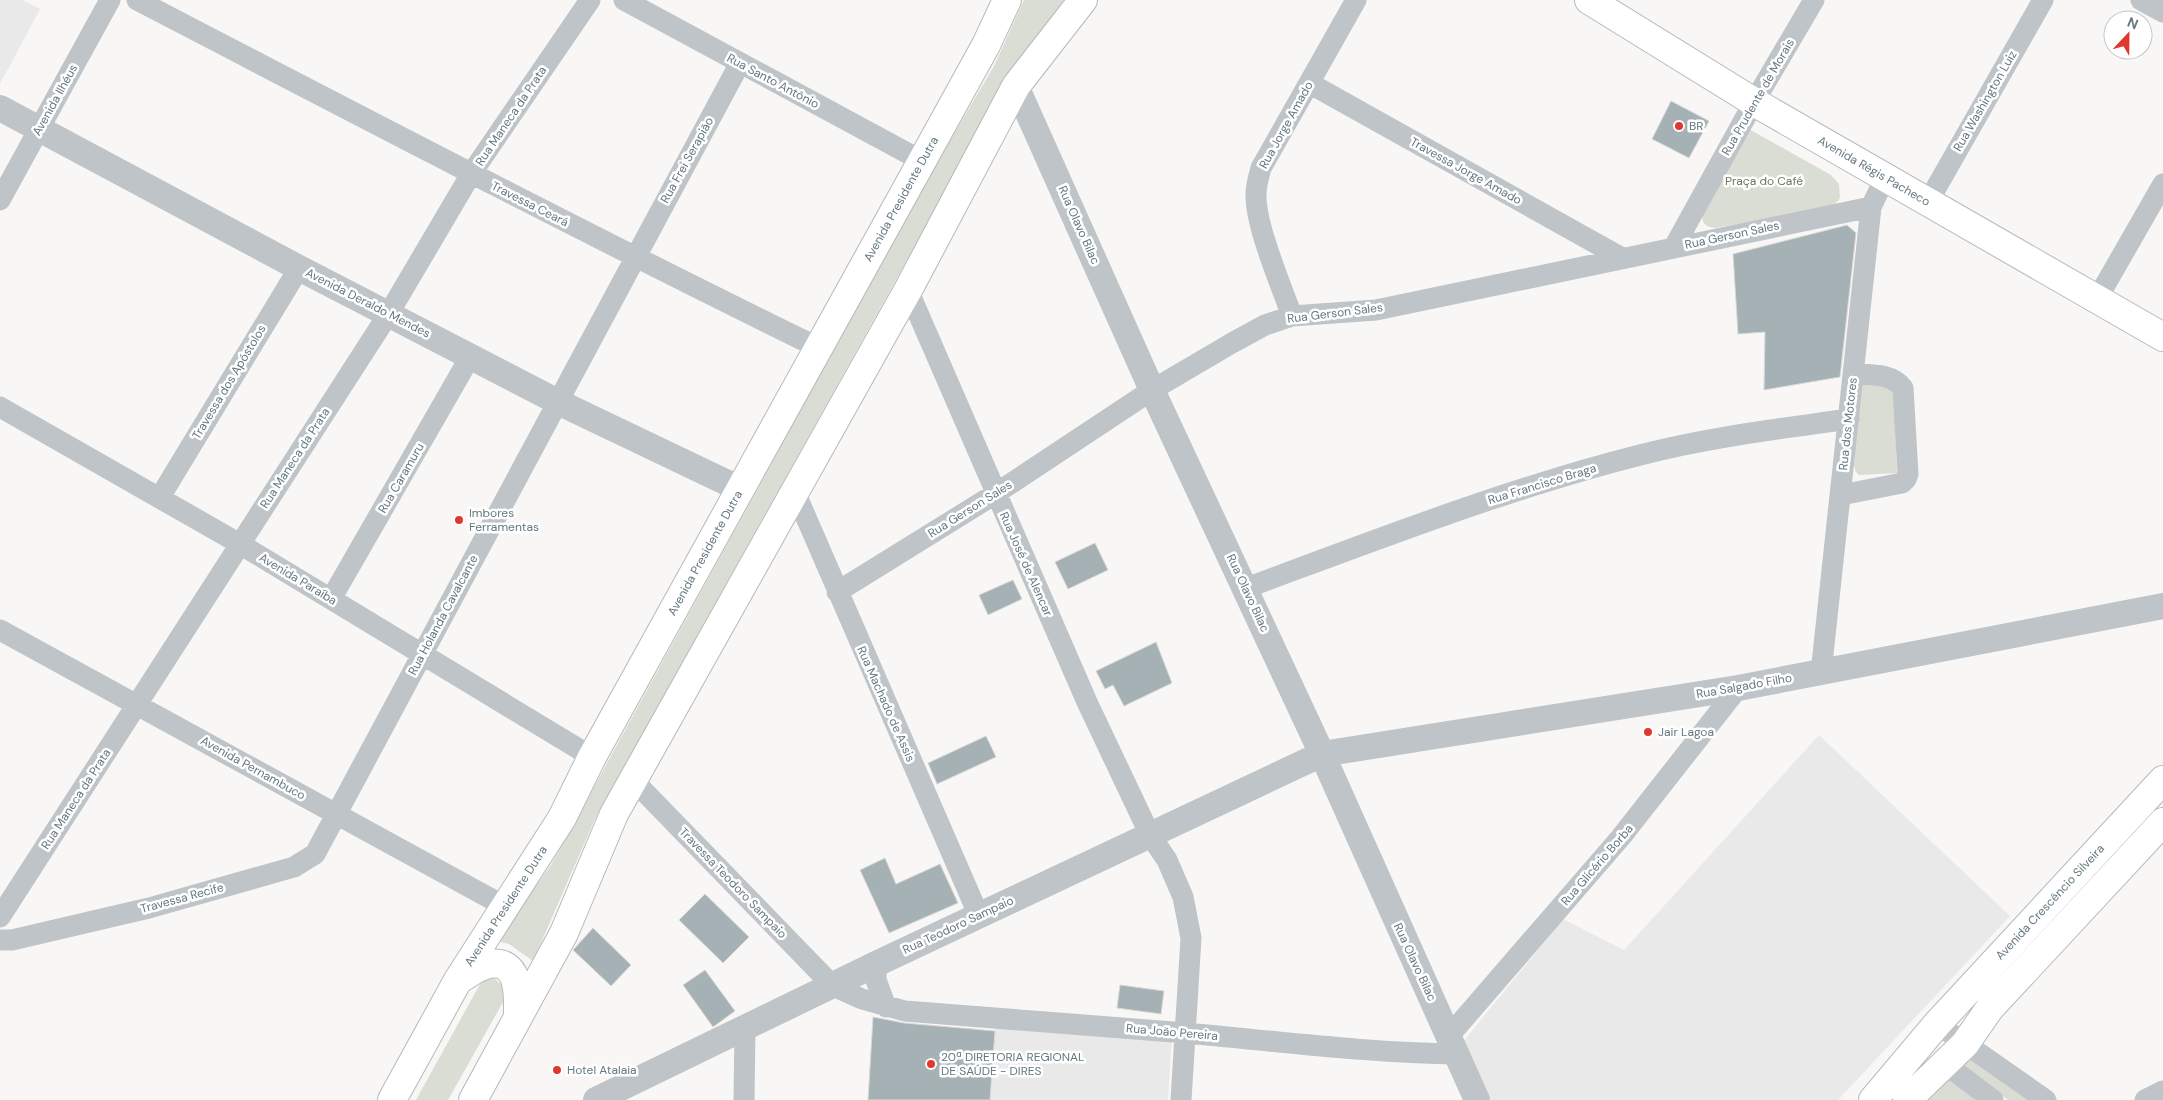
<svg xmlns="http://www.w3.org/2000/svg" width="2163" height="1100" viewBox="0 0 2163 1100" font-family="'DM Sans',sans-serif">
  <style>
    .built { fill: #e8e9e8 }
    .green { fill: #d9ddd4 }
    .building { fill: #a5b1b4; stroke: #d9d9d7 }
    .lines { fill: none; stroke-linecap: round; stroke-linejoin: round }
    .secondary-casing { stroke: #b3babd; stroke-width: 30 }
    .trunk-casing { stroke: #b4b9bb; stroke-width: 30 }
    .minor { stroke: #bec4c7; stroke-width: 21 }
    .tertiary { stroke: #bec4c7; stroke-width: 26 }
    .secondary { stroke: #fff; stroke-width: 28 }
    .trunk { stroke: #fff; stroke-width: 28 }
    .poi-dot { fill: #df382e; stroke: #fff; stroke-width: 2 }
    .labels { text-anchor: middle; stroke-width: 5; stroke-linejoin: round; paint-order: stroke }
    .street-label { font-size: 12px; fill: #63787f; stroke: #fff }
    .poi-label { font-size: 12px; fill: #63787f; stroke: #fff; text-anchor: start }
    .park-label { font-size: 12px; fill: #6a7762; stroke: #fff }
  </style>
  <rect width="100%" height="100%" fill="#f8f7f5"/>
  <path class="built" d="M0 0H23L40 9 0 84Z
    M1819 735 2010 916 1838 1100H1487L1463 1042 1563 919 1624 950Z
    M995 1028 1172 1035 1168 1100H990Z"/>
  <path class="green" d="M1024 0H1064L978 133 630 756 595 819 533 961 509 944 497 941 551 865 935 166 994 66Z
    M1749 129 1831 175 1839 184 1840 198 1832 208 1715 228 1707 226 1703 222 1702 215Z
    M1862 382 1894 388 1897 473 1859 475 1856 472 1854 466 1859 387Z
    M493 978C504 985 507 990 503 1002L448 1100H416L479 986 485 980Z
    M1968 1057 2032 1100H2008L1964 1068 1963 1064Z
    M1945 1078 1973 1090 1974 1100H1918Z"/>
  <path class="building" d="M1671 101 1709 121 1689 158 1652 139Z
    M1847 225 1856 233 1840 377 1764 390 1765 332 1738 334 1733 254Z
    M1095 543 1108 570 1068 589 1055 562Z
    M1013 580 1022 599 988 615 979 595Z
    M1156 642 1172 683 1124 706 1113 685 1105 689 1096 671Z
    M986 736 996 757 937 784 928 763Z
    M885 858 896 884 940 864 958 903 889 933 860 870Z
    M705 894 749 937 723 963 679 920Z
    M593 928 631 965 611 986 573 950Z
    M705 970 735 1011 713 1027 683 985Z
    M1120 985 1164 991 1161 1014 1117 1008Z
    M873 1017 904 1023 995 1031 990 1100H868Z"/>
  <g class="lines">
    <defs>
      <path id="secondary" d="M1589 0 1754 102 2163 337
        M1873 1100 1937 1024 2163 780
        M1907 1100 1965 1044 1990 1008 2163 822"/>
      <path id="trunk" d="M458 980C467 975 478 966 489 964 521 959 518 996 518 1016
        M392 1100 458 980 562 818 592 757 922 161 986 45 1007 0
        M473 1100 564 933 614 814 908 290 1016 86 1083 0"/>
    </defs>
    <use href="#secondary" class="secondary-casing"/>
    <use href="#trunk" class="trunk-casing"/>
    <path class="minor" d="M137 0C364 118 590 236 819 348
      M624 0 922 161
      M2141 0 2163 12
      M1309 83 1622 258
      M0 200 110 0
      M1928 202 2043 0
      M1674 247 1754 102 1814 0
      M908 290 1087 702 1150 835 1167 860 1183 897 1191 938 1181 1100
      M2097 299 2163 184
      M1292 316C1281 285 1255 225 1256 194 1256 185 1259 176 1261 168L1356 0
      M0 407 240 544 592 757
      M795 492 979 916
      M1841 495 1902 483 1906 479 1908 474 1903 388C1891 373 1872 375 1853 374
      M160 497 299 268
      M1246 588C1376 540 1506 489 1640 455 1709 437 1779 429 1849 419
      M837 592 995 494 1152 390 1232 343 1265 325 1292 316 1376 310 1871 207
      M331 599 470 357
      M0 630 506 907
      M1821 673 1871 207 1885 178
      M633 780 833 986 862 999 905 1011C999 1019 1092 1025 1186 1033 1276 1041 1367 1053 1458 1054
      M0 917 389 313 471 174 590 0
      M0 940H12L149 908 294 867 315 854 740 63
      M876 964V980L886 1007
      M1937 1024 2046 1100
      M1449 1036 1621 837 1738 688
      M1945 1064 1993 1100
      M744 1100 745 1028
      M2145 1100 2163 1091"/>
    <path class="tertiary" d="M1016 86 1152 390 1322 754 1477 1100
      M0 108 299 268 558 402 740 489
      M596 1100 876 964 1322 754 1738 688 2163 606"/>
    <use href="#secondary" class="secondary"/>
    <use href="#trunk" class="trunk"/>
  </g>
  <g class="poi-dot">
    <circle cx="1679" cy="126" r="5"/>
    <circle cx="459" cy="520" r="5"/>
    <circle cx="1648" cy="732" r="5"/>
    <circle cx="931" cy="1064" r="5"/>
    <circle cx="557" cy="1070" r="5"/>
  </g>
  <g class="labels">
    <g class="street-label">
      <text transform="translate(773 81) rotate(28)" y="4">Rua Santo Antônio</text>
      <text transform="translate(1758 97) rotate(-60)" y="4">Rua Prudente de Morais</text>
      <text transform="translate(55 100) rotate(-61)" y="4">Avenida Ilhéus</text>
      <text transform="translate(1985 101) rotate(-60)" y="4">Rua Washington Luiz</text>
      <text transform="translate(511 116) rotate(-56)" y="4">Rua Maneca da Prata</text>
      <text transform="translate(1286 125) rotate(-61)" y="4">Rua Jorge Amado</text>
      <text transform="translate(687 160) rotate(-61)" y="4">Rua Frei Serapião</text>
      <text transform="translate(1466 171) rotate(29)" y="4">Travessa Jorge Amado</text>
      <text transform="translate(1874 171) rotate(30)" y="4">Avenida Régis Pacheco</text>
      <text transform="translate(901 199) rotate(-61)" y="4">Avenida Presidente Dutra</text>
      <text transform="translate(530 204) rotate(27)" y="4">Travessa Ceará</text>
      <text transform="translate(1079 225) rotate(66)" y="4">Rua Olavo Bilac</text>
      <text transform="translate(1732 235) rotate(-12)" y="4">Rua Gerson Sales</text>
      <text transform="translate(368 303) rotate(27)" y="4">Avenida Deraldo Mendes</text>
      <text transform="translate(1335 313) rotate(-7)" y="4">Rua Gerson Sales</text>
      <text transform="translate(229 382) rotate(-59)" y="4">Travessa dos Apóstolos</text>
      <text transform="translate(1848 424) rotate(-84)" y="4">Rua dos Motores</text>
      <text transform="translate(295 458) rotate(-57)" y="4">Rua Maneca da Prata</text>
      <text transform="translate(401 478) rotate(-60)" y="4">Rua Caramuru</text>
      <text transform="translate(1542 484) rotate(-17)" y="4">Rua Francisco Braga</text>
      <text transform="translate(970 509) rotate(-32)" y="4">Rua Gerson Sales</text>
      <text transform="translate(705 553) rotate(-61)" y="4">Avenida Presidente Dutra</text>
      <text transform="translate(1026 564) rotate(66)" y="4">Rua José de Alencar</text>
      <text transform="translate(298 579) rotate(31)" y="4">Avenida Paraíba</text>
      <text transform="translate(1248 593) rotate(65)" y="4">Rua Olavo Bilac</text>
      <text transform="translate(443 615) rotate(-62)" y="4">Rua Holanda Cavalcante</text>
      <text transform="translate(1744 686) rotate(-10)" y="4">Rua Salgado Filho</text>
      <text transform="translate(886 704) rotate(66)" y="4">Rua Machado de Assis</text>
      <text transform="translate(253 768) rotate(29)" y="4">Avenida Pernambuco</text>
      <text transform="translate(76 799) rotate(-57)" y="4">Rua Maneca da Prata</text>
      <text transform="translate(1597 865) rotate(-49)" y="4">Rua Glicério Borba</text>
      <text transform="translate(733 883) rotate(46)" y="4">Travessa Teodoro Sampaio</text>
      <text transform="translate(182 898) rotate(-15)" y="4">Travessa Recife</text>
      <text transform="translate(2050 902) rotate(-47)" y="4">Avenida Crescêncio Silveira</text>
      <text transform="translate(506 906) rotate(-57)" y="4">Avenida Presidente Dutra</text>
      <text transform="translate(958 925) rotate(-25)" y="4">Rua Teodoro Sampaio</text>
      <text transform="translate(1415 962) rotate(65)" y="4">Rua Olavo Bilac</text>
      <text transform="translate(1172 1032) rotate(5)" y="4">Rua João Pereira</text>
    </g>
    <g class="poi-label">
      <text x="1689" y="130">BR</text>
      <text x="469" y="517">Imbores<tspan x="469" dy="14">Ferramentas</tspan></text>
      <text x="1658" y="736">Jair Lagoa</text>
      <text x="941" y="1061">20ª DIRETORIA REGIONAL<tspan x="941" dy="14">DE SAÚDE - DIRES</tspan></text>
      <text x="567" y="1074">Hotel Atalaia</text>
    </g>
    <g class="park-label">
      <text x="1764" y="185">Praça do Café</text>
    </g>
  </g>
  <g transform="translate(2128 35) rotate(22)"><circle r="24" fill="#ffffff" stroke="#c1c9cc"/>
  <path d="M0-4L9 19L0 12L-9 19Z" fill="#df382e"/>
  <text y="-8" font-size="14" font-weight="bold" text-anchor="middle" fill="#63787f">N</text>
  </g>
</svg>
